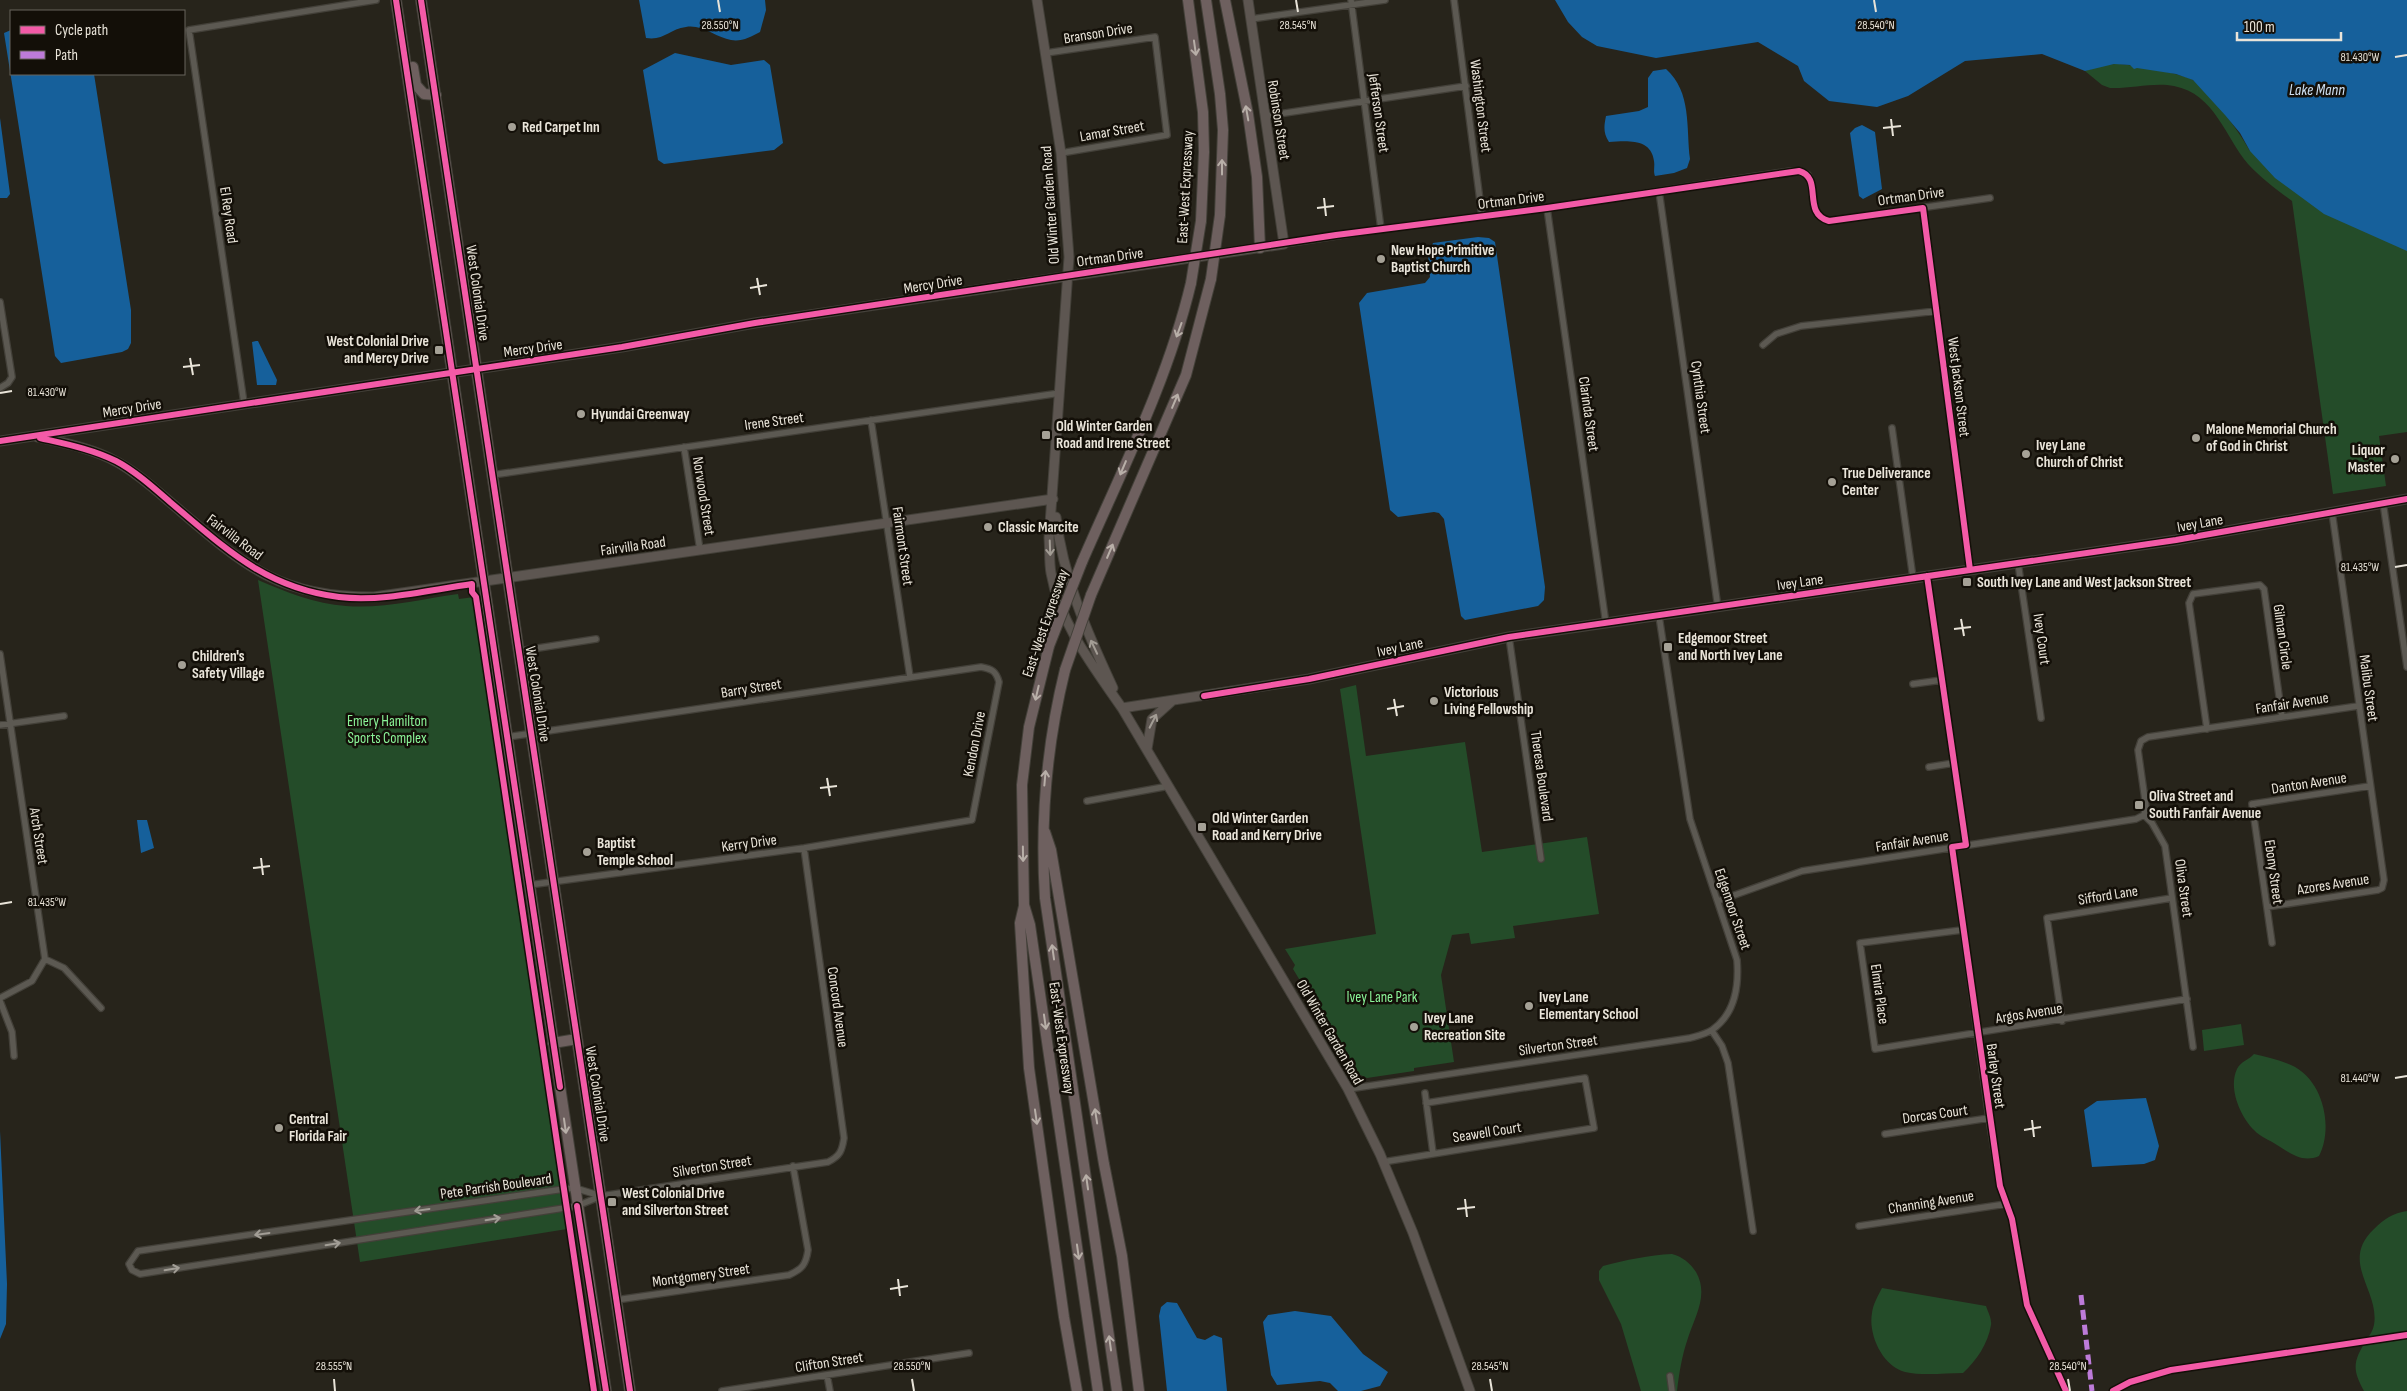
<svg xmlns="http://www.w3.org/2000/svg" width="2407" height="1391" viewBox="0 0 2407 1391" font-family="'Sofia Sans Condensed',sans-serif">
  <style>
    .green { fill: #244c29 }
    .water { fill: #16609b }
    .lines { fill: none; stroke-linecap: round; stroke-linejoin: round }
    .street-casing { stroke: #434039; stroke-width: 8 }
    .secondary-casing { stroke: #434039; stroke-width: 11 }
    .highway-casing { stroke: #434039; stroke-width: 12 }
    .street { stroke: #5c5952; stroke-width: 5.5 }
    .secondary { stroke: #5d5651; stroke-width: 9 }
    .highway { stroke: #6e605f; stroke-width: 10 }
    .highway-bridge-casing { stroke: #434039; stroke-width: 12; stroke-linecap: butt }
    .highway-bridge { stroke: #6e605f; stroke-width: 10 }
    .quiet { stroke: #bd7bd9; stroke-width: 5; stroke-dasharray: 10 5; stroke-linecap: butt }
    .cycleway-casing { stroke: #130f08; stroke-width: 9 }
    .cycleway { stroke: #f35aa7; stroke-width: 6 }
    .oneway { stroke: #b8afa8 }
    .oneway2 { stroke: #a39d95 }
    .oneway3 { stroke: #a29e96 }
    .ticks { fill: none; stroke: #e9e4d9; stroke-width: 2 }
    .poi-dot { fill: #a5a196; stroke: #130f08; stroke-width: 2 }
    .labels { text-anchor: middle; stroke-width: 5; stroke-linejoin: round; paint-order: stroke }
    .street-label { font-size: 15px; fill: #e9e4d9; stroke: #130f08 }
    .poi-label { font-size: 15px; font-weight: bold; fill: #e9e4d9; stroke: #130f08; text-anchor: start }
    .park-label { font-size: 15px; fill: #8bf498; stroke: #130f08 }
    .water-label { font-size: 16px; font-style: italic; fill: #cee0f2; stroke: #130f08 }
    .ticks-label { font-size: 12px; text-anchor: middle; fill: #e9e4d9; stroke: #130f08; stroke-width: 5; stroke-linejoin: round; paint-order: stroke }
  </style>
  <rect width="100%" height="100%" fill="#27241b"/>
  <path class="green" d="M2407 37V432L2379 436 2386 486 2333 494 2292 201C2277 190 2261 178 2248 164 2225 137 2215 94 2174 86 2154 82 2130 89 2110 88L2102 85 2085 71C2094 68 2105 64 2115 64 2125 63 2185 74 2193 80 2212 94 2238 130 2250 151Z
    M258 580C286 592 315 604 346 606 383 609 421 599 458 594L459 599 474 597 567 1229 360 1262Z
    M1356 685 1366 756 1465 742 1482 852 1587 837 1599 914 1513 926 1515 938 1471 944 1469 933 1452 935 1441 975 1454 1062 1414 1068V1071L1367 1078 1356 1073 1293 969 1295 965 1285 949 1376 934 1340 689Z
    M2241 1024 2244 1045 2204 1051 2202 1030Z
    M2254 1054C2266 1057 2280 1060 2291 1065 2323 1079 2334 1127 2319 1156 2303 1163 2291 1154 2277 1145 2270 1140 2260 1137 2254 1130 2240 1116 2228 1088 2237 1069 2241 1061 2249 1060 2254 1054Z
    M2407 1211V1391H2364C2351 1368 2354 1360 2367 1339 2370 1335 2373 1330 2374 1325 2380 1290 2339 1262 2374 1229 2384 1219 2393 1213 2407 1211Z
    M1672 1254C1683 1257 1690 1263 1696 1272 1709 1295 1695 1316 1688 1338 1682 1355 1679 1374 1677 1391H1641L1621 1324 1599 1280V1271L1603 1266C1626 1260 1649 1255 1672 1254Z
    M1882 1288 1986 1306C1988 1312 1992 1319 1991 1325 1988 1344 1976 1361 1963 1373 1945 1373 1923 1376 1905 1372 1882 1366 1868 1334 1872 1313 1873 1304 1878 1296 1882 1288Z"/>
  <path class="water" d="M639 0H765L766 10 760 32C751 37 741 42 731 40 717 38 702 24 686 27 669 29 664 41 646 38Z
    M1555 0H2407V251L2324 214 2275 178 2250 151 2240 133 2225 115 2193 80 2176 74 2137 68 2134 69 2130 65 2114 64 2085 71 2042 54 1965 61 1908 96 1877 107 1829 101 1804 81 1798 66 1758 42 1656 58 1597 46 1582 37 1568 22Z
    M11 30V74H94L131 310V343L128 349 122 352 61 363 55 356 4 33Z
    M675 53 731 65 764 60 770 65 783 143 774 150 664 164 658 160 643 70Z
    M1666 69C1692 92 1686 128 1690 159L1687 168 1674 173 1655 176C1653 171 1655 167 1654 161 1651 138 1627 141 1609 142 1603 133 1604 126 1606 116L1639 111 1648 107V78L1653 71Z
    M0 118 10 194 7 198H0Z
    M1862 125 1875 132 1882 189 1863 199 1859 196 1850 133 1855 128Z
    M1478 237 1489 238 1495 242 1545 587 1544 600 1538 606 1465 620 1461 616 1444 519 1439 513 1434 512 1398 517 1390 510 1359 303 1367 293 1425 283 1430 277 1428 254 1433 243Z
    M256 341H258L277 380 276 385H257L252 342Z
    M137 820H147L154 848 141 853Z
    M2146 1098 2159 1146 2155 1160 2144 1164 2092 1167 2084 1110 2097 1101Z
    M0 1131 7 1284 6 1324 0 1339Z
    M1167 1302 1177 1303 1197 1338 1205 1340 1214 1335 1222 1338 1227 1391H1167L1159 1316 1161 1307Z
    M1295 1311 1331 1316 1363 1354 1388 1372 1380 1386 1361 1391H1338L1330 1383 1320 1381 1277 1385 1271 1375 1263 1322 1268 1315Z"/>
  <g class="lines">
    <defs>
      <path id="street" d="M1351 0 1381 229
        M1454 0 1482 216
        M1251 19 1385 0
        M1046 53 1155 37 1167 135 1061 153
        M1265 116 1466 86
        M1659 191 1718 608
        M1547 208 1606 624
        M1923 208 1970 570
        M1284 244 1381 229 1547 208 1791 171H1799L1808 175C1816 192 1808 215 1829 221L1990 198
        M0 302 12 377 8 383 0 388
        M1763 345 1776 334 1801 326 1937 311
        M244 403 189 30 376 0
        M871 420 910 677
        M1892 428 1913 578
        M684 447 700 550
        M492 475 1060 393
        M2383 502 2407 667
        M2018 563 2041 718
        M1927 576 1966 845
        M1509 637 1541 859
        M519 651 596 639
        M0 654 45 959 32 981 0 998
        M1913 684 1942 680
        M0 725 64 716
        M2207 729 2189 603 2193 594 2260 585 2264 589 2282 717
        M507 737 981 667C992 669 996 671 999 682L972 820 804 848 529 885
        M1929 767 1954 763
        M1087 801 1169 786
        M2144 815 2146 807 2138 750 2141 741 2148 737 2358 706
        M2144 815 2152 823 2165 846 2193 1047
        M1952 847 1989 1118 2000 1186 2012 1219 2027 1305
        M1718 901 1802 871 2136 819 2144 815
        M2267 907 2378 890 2382 888 2384 880 2332 512
        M1962 930 1860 943 1875 1049 2187 999
        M2272 943 2252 804 2370 786
        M45 959 64 968 101 1008
        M0 1001 12 1032 14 1056
        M2062 1021 2047 918 2172 898
        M1712 1031 1722 1046 1728 1063 1753 1231
        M1348 1089 1690 1038C1697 1036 1706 1034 1712 1030 1735 1014 1739 985 1737 960L1690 819 1659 616
        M1425 1093 1433 1153
        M1885 1134 1989 1118
        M1383 1162 1594 1128 1585 1078 1426 1103
        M601 1196 575 1188 564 1189 138 1251 129 1264 132 1270 140 1274 577 1206 601 1196 828 1162C840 1156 842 1151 844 1138L804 848
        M1859 1226 2006 1204
        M616 1300 789 1275C802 1269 806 1265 808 1250L793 1166
        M827 1375 830 1391
        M1670 1376 1672 1391
        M722 1391 969 1353"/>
      <path id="secondary" d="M1037 0 1061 153 1069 257 1049 538C1050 550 1049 562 1051 573 1060 624 1093 666 1122 708L1348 1089 1380 1154 1413 1233 1470 1391
        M37 437C64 443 92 448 117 462 139 474 158 492 177 508 246 567 279 597 374 597L1053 499
        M0 441 622 347 755 323 1284 244 1248 0
        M1056 517C1063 578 1087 632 1113 688
        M1122 708 1309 679 1509 637 2176 540 2407 499
        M1147 749 1152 719 1172 701"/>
      <path id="highway" d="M396 0 606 1391
        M421 0 630 1391
        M1188 0 1203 112 1204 152 1201 221
        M1206 0 1220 94 1223 130 1220 215
        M1225 0 1248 114 1257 177 1260 248
        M413 67 416 85 424 94 436 95
        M1082 562C1122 470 1168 380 1191 283
        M1091 595 1186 375 1211 279
        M1049 646 1029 727 1022 785 1024 905 1030 925 1098 1391
        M1065 670C1046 747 1040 819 1045 898L1117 1391
        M1045 832 1051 850 1104 1164 1122 1256 1139 1391
        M1024 906 1020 923 1029 1068 1064 1317 1077 1391
        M553 1043 577 1039"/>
    </defs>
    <use href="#street" class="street-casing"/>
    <use href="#secondary" class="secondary-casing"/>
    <use href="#highway" class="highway-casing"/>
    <use href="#street" class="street"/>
    <use href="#secondary" class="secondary"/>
    <use href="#highway" class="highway"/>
    <defs>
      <path id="highway-bridge" d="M1211 279 1220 215
        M1191 283 1201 221
        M1049 646 1082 562
        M1065 670 1091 595"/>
    </defs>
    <use href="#highway-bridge" class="highway-bridge-casing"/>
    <use href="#highway-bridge" class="highway-bridge"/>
    <path class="quiet" d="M2081 1295 2092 1391"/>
    <defs>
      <path id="cycleway" d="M396 0 560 1087
        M421 0 630 1391
        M40 438C66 444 92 449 116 461 135 471 154 488 170 502 225 548 265 588 339 597 383 602 429 590 472 584V592L476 597 594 1391
        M0 441 622 347 755 323 1336 235 1547 208 1799 171C1824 178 1801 213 1829 221L1923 208 1970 570
        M1927 576 1966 845 1952 847 2000 1186 2012 1219 2027 1305 2066 1391
        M1204 696 1309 679 1509 637 2176 540 2407 499
        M577 1206 606 1391
        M2113 1391 2130 1382 2171 1370 2407 1335"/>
    </defs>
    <use href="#cycleway" class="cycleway-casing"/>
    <use href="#cycleway" class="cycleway"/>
  </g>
  <defs><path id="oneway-shaft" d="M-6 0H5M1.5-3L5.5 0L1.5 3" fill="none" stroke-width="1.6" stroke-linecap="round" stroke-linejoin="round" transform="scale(1.25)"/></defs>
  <g class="oneway">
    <use href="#oneway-shaft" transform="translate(1195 48) rotate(82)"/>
    <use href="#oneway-shaft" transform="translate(1247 113) rotate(-100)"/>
    <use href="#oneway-shaft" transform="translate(1222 167) rotate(-90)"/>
    <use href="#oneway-shaft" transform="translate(1179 330) rotate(110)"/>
    <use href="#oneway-shaft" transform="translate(1175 401) rotate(-67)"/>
    <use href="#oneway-shaft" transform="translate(1123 468) rotate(113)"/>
    <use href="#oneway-shaft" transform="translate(1110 551) rotate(-67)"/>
    <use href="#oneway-shaft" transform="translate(1037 693) rotate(103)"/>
    <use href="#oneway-shaft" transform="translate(1045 778) rotate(-85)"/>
    <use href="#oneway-shaft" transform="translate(1023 854) rotate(89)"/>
    <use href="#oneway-shaft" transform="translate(1053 952) rotate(-98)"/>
    <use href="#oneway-shaft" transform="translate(1045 1022) rotate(82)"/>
    <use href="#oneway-shaft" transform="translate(1096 1116) rotate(-99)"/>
    <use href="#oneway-shaft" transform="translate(1036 1117) rotate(82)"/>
    <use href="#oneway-shaft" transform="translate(565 1126) rotate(82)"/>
    <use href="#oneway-shaft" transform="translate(1087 1182) rotate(-98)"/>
    <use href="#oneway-shaft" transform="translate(1078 1252) rotate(82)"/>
    <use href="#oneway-shaft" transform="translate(1110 1343) rotate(-98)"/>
  </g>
  <g class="oneway2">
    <use href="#oneway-shaft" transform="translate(1050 548) rotate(88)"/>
    <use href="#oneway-shaft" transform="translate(1094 647) rotate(-115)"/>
    <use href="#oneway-shaft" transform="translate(1153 721) rotate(-63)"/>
  </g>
  <g class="oneway3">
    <use href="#oneway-shaft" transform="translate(422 1210) rotate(172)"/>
    <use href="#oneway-shaft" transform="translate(493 1219) rotate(-9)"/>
    <use href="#oneway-shaft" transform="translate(262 1234) rotate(172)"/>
    <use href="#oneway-shaft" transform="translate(333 1244) rotate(-9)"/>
    <use href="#oneway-shaft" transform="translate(172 1269) rotate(-9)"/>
  </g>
  <path class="ticks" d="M718 0 720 12M1296 0 1298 12M1874 0 1876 12M2395 57 2407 55M1891 119 1893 136M1883 128 1901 126M1324 198 1326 216M1317 208 1334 206M757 278 760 295M750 288 767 285M190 358 193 375M183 367 200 365M0 393 12 391M2395 567 2407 565M1961 619 1964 636M1954 629 1971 627M1394 699 1397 716M1387 709 1404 706M827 778 830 796M820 788 837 786M261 858 263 875M253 868 270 866M0 904 12 902M2395 1078 2407 1076M2032 1120 2034 1137M2024 1130 2041 1127M1465 1199 1467 1217M1457 1209 1475 1207M898 1279 900 1296M890 1289 908 1286M334 1379 335 1391M912 1379 914 1391M1490 1379 1492 1391M2068 1379 2070 1391"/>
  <g class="poi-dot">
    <circle cx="512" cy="127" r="5"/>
    <circle cx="1381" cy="259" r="5"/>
    <rect x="434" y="345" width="10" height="10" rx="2.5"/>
    <circle cx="581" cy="414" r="5"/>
    <rect x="1041" y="430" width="10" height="10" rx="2.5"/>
    <circle cx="2196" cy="438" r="5"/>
    <circle cx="2026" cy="454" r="5"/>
    <circle cx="2395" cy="459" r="5"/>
    <circle cx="1832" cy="482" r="5"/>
    <circle cx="988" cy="527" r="5"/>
    <rect x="1962" y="577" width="10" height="10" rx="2.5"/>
    <rect x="1663" y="642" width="10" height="10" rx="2.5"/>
    <circle cx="182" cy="665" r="5"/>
    <circle cx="1434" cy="701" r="5"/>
    <rect x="2134" y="800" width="10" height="10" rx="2.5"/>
    <rect x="1197" y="822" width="10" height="10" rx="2.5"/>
    <circle cx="587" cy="852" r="5"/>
    <circle cx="1529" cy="1006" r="5"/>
    <circle cx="1414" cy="1027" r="5"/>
    <circle cx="279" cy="1128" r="5"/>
    <rect x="607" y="1197" width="10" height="10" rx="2.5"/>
  </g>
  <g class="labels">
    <g class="street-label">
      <text transform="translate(1098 33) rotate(-9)" y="5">Branson Drive</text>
      <text transform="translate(1481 106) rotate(83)" y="5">Washington Street</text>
      <text transform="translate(1379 113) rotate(82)" y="5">Jefferson Street</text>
      <text transform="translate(1279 120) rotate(81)" y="5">Robinson Street</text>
      <text transform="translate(1112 131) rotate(-10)" y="5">Lamar Street</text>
      <text transform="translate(1185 187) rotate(-87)" y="5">East-West Expressway</text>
      <text transform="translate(1911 196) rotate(-8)" y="5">Ortman Drive</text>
      <text transform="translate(1511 200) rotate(-7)" y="5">Ortman Drive</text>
      <text transform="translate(1050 205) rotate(-94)" y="5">Old Winter Garden Road</text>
      <text transform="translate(229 215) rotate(82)" y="5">El Rey Road</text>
      <text transform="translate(1110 257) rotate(-8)" y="5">Ortman Drive</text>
      <text transform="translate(933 284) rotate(-9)" y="5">Mercy Drive</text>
      <text transform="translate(478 293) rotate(82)" y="5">West Colonial Drive</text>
      <text transform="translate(533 348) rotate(-8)" y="5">Mercy Drive</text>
      <text transform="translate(1959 387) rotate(83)" y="5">West Jackson Street</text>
      <text transform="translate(1701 397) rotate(82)" y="5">Cynthia Street</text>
      <text transform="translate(132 408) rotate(-9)" y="5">Mercy Drive</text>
      <text transform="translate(1589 414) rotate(82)" y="5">Clarinda Street</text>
      <text transform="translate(774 421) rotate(-8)" y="5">Irene Street</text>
      <text transform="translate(704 496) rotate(81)" y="5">Norwood Street</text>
      <text transform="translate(2200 523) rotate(-10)" y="5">Ivey Lane</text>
      <text transform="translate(235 537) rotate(37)" y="5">Fairvilla Road</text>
      <text transform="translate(633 546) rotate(-8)" y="5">Fairvilla Road</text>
      <text transform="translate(903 546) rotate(82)" y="5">Fairmont Street</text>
      <text transform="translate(1800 582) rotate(-8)" y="5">Ivey Lane</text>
      <text transform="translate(1045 623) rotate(-71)" y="5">East-West Expressway</text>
      <text transform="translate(2283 637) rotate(82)" y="5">Gilman Circle</text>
      <text transform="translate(2042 639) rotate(82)" y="5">Ivey Court</text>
      <text transform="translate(1400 647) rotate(-12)" y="5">Ivey Lane</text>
      <text transform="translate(751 688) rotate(-9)" y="5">Barry Street</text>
      <text transform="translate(2369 688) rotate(82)" y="5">Malibu Street</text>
      <text transform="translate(538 694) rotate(81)" y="5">West Colonial Drive</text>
      <text transform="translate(2292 703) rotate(-9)" y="5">Fanfair Avenue</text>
      <text transform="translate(974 744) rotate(-79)" y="5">Kendon Drive</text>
      <text transform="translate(1542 776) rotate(82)" y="5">Theresa Boulevard</text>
      <text transform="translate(2309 783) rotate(-9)" y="5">Danton Avenue</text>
      <text transform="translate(39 836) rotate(81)" y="5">Arch Street</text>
      <text transform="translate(1912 841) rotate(-9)" y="5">Fanfair Avenue</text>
      <text transform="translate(749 843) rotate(-8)" y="5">Kerry Drive</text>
      <text transform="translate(2274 872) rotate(82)" y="5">Ebony Street</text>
      <text transform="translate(2333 884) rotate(-9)" y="5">Azores Avenue</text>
      <text transform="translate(2184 888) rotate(82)" y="5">Oliva Street</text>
      <text transform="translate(2108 895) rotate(-9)" y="5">Sifford Lane</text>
      <text transform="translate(1733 909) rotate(71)" y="5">Edgemoor Street</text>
      <text transform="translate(1880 994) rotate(82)" y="5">Elmira Place</text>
      <text transform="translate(838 1007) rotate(82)" y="5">Concord Avenue</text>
      <text transform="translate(2029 1013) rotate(-9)" y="5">Argos Avenue</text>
      <text transform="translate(1330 1032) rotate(60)" y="5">Old Winter Garden Road</text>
      <text transform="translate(1062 1038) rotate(82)" y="5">East-West Expressway</text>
      <text transform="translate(1558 1045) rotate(-8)" y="5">Silverton Street</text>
      <text transform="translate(1996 1076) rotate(82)" y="5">Barley Street</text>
      <text transform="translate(598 1094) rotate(81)" y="5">West Colonial Drive</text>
      <text transform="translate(1935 1114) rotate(-8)" y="5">Dorcas Court</text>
      <text transform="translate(1487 1132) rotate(-9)" y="5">Seawell Court</text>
      <text transform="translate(712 1166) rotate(-9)" y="5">Silverton Street</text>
      <text transform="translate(496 1186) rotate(-8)" y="5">Pete Parrish Boulevard</text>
      <text transform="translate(1931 1202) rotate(-9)" y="5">Channing Avenue</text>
      <text transform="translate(701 1275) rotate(-8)" y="5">Montgomery Street</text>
      <text transform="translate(829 1362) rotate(-9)" y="5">Clifton Street</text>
    </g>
    <g class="poi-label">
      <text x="522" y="132">Red Carpet Inn</text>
      <text x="1391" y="255">New Hope Primitive<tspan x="1391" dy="17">Baptist Church</tspan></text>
      <text x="429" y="346" text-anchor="end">West Colonial Drive<tspan x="429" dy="17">and Mercy Drive</tspan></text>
      <text x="591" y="419">Hyundai Greenway</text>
      <text x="1056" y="431">Old Winter Garden<tspan x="1056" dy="17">Road and Irene Street</tspan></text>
      <text x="2206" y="434">Malone Memorial Church<tspan x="2206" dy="17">of God in Christ</tspan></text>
      <text x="2036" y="450">Ivey Lane<tspan x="2036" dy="17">Church of Christ</tspan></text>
      <text x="2385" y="455" text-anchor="end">Liquor<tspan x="2385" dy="17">Master</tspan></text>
      <text x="1842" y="478">True Deliverance<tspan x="1842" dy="17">Center</tspan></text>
      <text x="998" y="532">Classic Marcite</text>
      <text x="1977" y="587">South Ivey Lane and West Jackson Street</text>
      <text x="1678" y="643">Edgemoor Street<tspan x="1678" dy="17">and North Ivey Lane</tspan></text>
      <text x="192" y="661">Children's<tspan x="192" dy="17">Safety Village</tspan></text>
      <text x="1444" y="697">Victorious<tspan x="1444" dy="17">Living Fellowship</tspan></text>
      <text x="2149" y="801">Oliva Street and<tspan x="2149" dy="17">South Fanfair Avenue</tspan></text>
      <text x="1212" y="823">Old Winter Garden<tspan x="1212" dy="17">Road and Kerry Drive</tspan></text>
      <text x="597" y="848">Baptist<tspan x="597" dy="17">Temple School</tspan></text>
      <text x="1539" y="1002">Ivey Lane<tspan x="1539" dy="17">Elementary School</tspan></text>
      <text x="1424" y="1023">Ivey Lane<tspan x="1424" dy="17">Recreation Site</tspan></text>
      <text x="289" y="1124">Central<tspan x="289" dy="17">Florida Fair</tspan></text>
      <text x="622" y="1198">West Colonial Drive<tspan x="622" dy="17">and Silverton Street</tspan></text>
    </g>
    <g class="park-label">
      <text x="387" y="726">Emery Hamilton<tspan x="387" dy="17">Sports Complex</tspan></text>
      <text x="1382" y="1002">Ivey Lane Park</text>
    </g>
    <g class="water-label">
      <text x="2317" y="95">Lake Mann</text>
    </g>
  </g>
  <g class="ticks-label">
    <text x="720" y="29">28.550°N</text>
    <text x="1298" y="29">28.545°N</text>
    <text x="1876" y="29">28.540°N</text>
    <text x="2360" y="61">81.430°W</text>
    <text x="47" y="396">81.430°W</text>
    <text x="2360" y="571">81.435°W</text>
    <text x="47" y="906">81.435°W</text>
    <text x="2360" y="1082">81.440°W</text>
    <text x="334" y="1370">28.555°N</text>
    <text x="912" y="1370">28.550°N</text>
    <text x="1490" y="1370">28.545°N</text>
    <text x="2068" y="1370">28.540°N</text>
  </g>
  <rect x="10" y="10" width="175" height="65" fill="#130f08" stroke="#69645c"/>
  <rect x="20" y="26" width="25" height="8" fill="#f35aa7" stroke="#69645c"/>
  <text x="55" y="35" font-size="15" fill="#e9e4d9">Cycle path</text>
  <rect x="20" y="51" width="25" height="8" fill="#bd7bd9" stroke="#69645c"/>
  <text x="55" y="60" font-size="15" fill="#e9e4d9">Path</text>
  <path d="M2237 32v8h104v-8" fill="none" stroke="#e9e4d9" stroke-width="2.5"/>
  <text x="2244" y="32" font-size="15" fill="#e9e4d9" stroke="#130f08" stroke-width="4" paint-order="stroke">100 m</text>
</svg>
